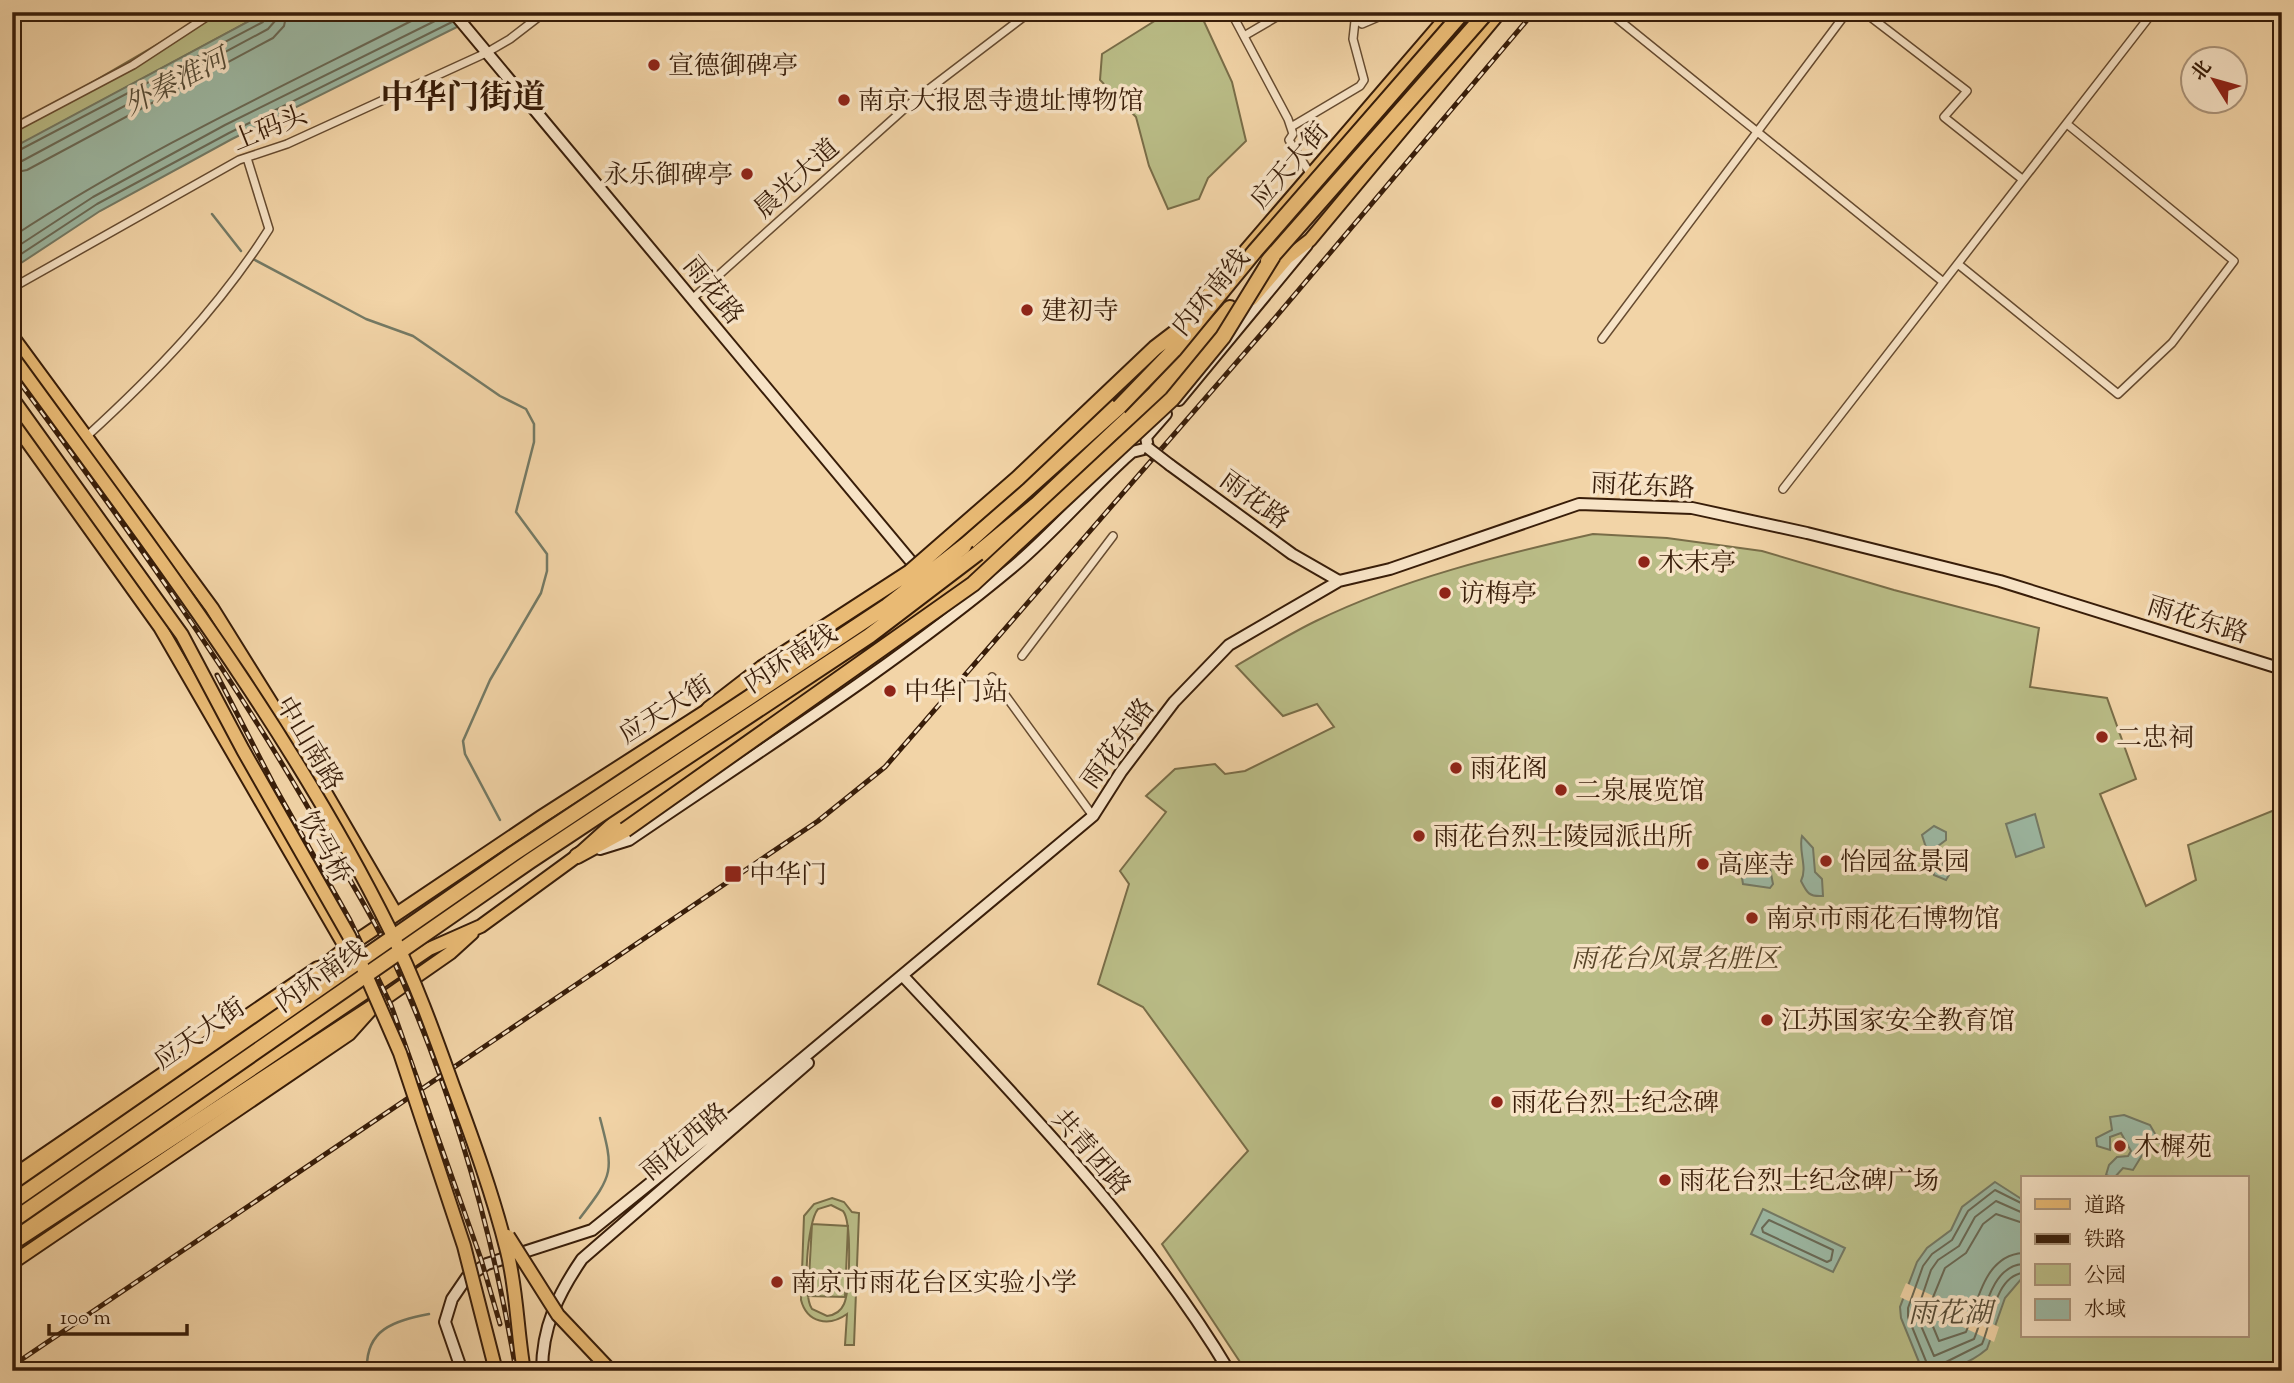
<svg xmlns="http://www.w3.org/2000/svg" width="2294" height="1383" viewBox="0 0 2294 1383" font-family="'Sorts Mill Goudy','Noto Serif SC',serif">
  <style>
    .green { fill: #babd87; stroke: #796d48; stroke-width: 2; fill-rule: evenodd }
    .water { fill: #9cb8a3; stroke: #747a65; stroke-width: 2 }
    .pier { fill: #f2d4a7 }
    .lines { fill: none; stroke-linecap: round; stroke-linejoin: round }
    .shore { stroke: #6a6a56; stroke-width: 2 }
    .stream { stroke: #747a65; stroke-width: 2.5 }
    .street-casing { stroke: #664b30; stroke-width: 10 }
    .secondary-casing { stroke: #381d09; stroke-width: 14 }
    .primary-casing { stroke: #381d09; stroke-width: 16 }
    .highway-casing { stroke: #381d09; stroke-width: 18 }
    .street { stroke: #f7e3c6; stroke-width: 7 }
    .secondary { stroke: #f7e3c6; stroke-width: 10 }
    .primary { stroke: #e9ba74; stroke-width: 12 }
    .highway { stroke: #e9ba74; stroke-width: 14 }
    .rail-casing { stroke: #381d09; stroke-width: 5 }
    .rail { stroke: #f7e3c6; stroke-width: 2.5; stroke-dasharray: 8; stroke-linecap: butt }
    .secondary-bridge-casing { stroke: #381d09; stroke-width: 14; stroke-linecap: butt }
    .primary-bridge-casing { stroke: #381d09; stroke-width: 16; stroke-linecap: butt }
    .highway-bridge-casing { stroke: #381d09; stroke-width: 18; stroke-linecap: butt }
    .secondary-bridge { stroke: #f7e3c6; stroke-width: 10 }
    .primary-bridge { stroke: #e9ba74; stroke-width: 12 }
    .highway-bridge { stroke: #e9ba74; stroke-width: 14 }
    .poi-dot { fill: #8f2418; stroke: #f7e3c6; stroke-width: 2.5 }
    .labels { text-anchor: middle; stroke-width: 7; stroke-linejoin: round; paint-order: stroke }
    .poi-label { font-size: 26px; fill: #381d09; stroke: #f7e3c6; text-anchor: start }
    .street-label { font-size: 26px; fill: #381d09; stroke: #f7e3c6 }
    .park-label { font-size: 26px; font-style: italic; fill: #584528; stroke: #f7e3c6 }
    .water-label { font-size: 28px; font-style: italic; fill: #564c37; stroke: #f7e3c6 }
    .district-label { font-size: 33px; font-weight: bold; fill: #381d09; stroke: #f7e3c6 }
  </style>
  <rect width="100%" height="100%" fill="#f2d4a7"/>
  <filter id="stains"><feTurbulence type="fractalNoise" baseFrequency=".00286" numOctaves="4"/><feColorMatrix values="0 0 0 0 .2 0 0 0 0 .09 0 0 0 0 .02 0 0 0 .5 -.17"/></filter>
  <radialGradient id="worn" r=".72"><stop offset=".6" stop-color="#630" stop-opacity="0"/><stop offset="1" stop-color="#630" stop-opacity=".3"/></radialGradient>
  <path class="green" d="M213 12H266L12 149V129Z
    M1169 12 1201 15 1232 82 1246 141 1208 178 1199 199 1168 209 1149 166 1136 117 1100 80 1102 54Z
    M1593 534 1667 538 1762 551 1894 590 2039 628 2030 687 2107 698 2136 779 2100 794 2146 906 2196 880 2188 845 2282 807V1371H1246L1162 1244 1248 1151 1143 1007 1098 984 1129 884 1120 871 1166 812 1146 796 1175 769 1215 764 1225 774 1245 771 1334 727 1317 704 1283 716 1236 666C1262 651 1289 634 1316 621 1402 579 1500 555 1593 534ZM2023 1178H2247V1336H2023Z
    M832 1198 844 1202 852 1212 859 1213 854 1345H845L847 1314C829 1327 807 1323 801 1300L804 1216 814 1204ZM831 1205 843 1211C852 1222 850 1290 844 1304 841 1311 835 1315 827 1316L812 1309C802 1295 807 1222 818 1209Z
    M812 1224 848 1226 845 1297 808 1296Z"/>
  <path class="water" d="M266 12H487L232 139 100 211 12 269V148Z
    M2035 814 2044 847 2016 857 2006 824Z
    M1934 826 1946 832V840L1934 849 1949 875 1946 880 1934 875C1934 867 1925 846 1922 835Z
    M1802 836 1813 848 1815 872 1822 879 1823 896C1809 897 1807 893 1801 881 1808 867 1798 851 1802 836Z
    M1738 853H1767L1773 884 1770 888 1743 884Z
    M2124 1115 2150 1125 2161 1144 2152 1139 2133 1170 2123 1168 2114 1178 2106 1175 2109 1165 2117 1157 2128 1156 2131 1151 2121 1133 2110 1137V1150L2097 1146 2096 1138 2112 1130 2110 1117Z
    M1995 1182 2023 1200V1277L2005 1298 1987 1349C1973 1361 1939 1379 1921 1367L1901 1318 1900 1307 1917 1262 1927 1248 1951 1230 1962 1207Z
    M1763 1209 1845 1248 1833 1272 1751 1234Z"/>
  <path class="pier" d="M1906 1283 1999 1327 1994 1342 1900 1297Z"/>
  <g class="lines">
    <path class="shore" d="M12 154 263 22 267 12
      M12 163 22 161 268 29 275 21 276 12
      M12 173 27 170 273 38 284 26 287 12
      M12 237C144 150 288 84 429 12
      M12 250 93 197 225 125 447 15
      M12 260 97 204 229 133 452 22
      M2023 1213 1996 1201 1975 1217 1959 1246 1938 1260 1931 1270 1916 1314 1934 1356 1974 1339C1984 1316 1990 1266 2023 1264
      M1769 1220 1833 1250 1831 1260 1827 1262 1763 1232 1762 1228Z
      M2023 1223 1996 1214 1983 1224 1966 1253 1945 1268 1927 1312 1939 1341 1966 1332C1977 1304 1984 1255 2023 1253
      M1930 1371 1908 1317V1308L1923 1266 1932 1254 1952 1240 1968 1211 1995 1190 2023 1204
      M1942 1371 1946 1362 1982 1344C1991 1324 1995 1276 2023 1273"/>
    <path class="stream" d="M212 214 241 251
      M253 259 366 319 413 336 500 396 526 409 534 424V442L516 512 547 554V571L541 593 490 680 463 741 465 754 500 820
      M580 1218C614 1174 614 1171 600 1118
      M367 1371C365 1329 394 1321 429 1314"/>
    <defs>
      <path id="street" d="M1231 12 1288 119 1293 134 1289 140 1311 175
        M1345 12 1362 24 1390 12
        M1609 12 1942 281
        M1864 12 1967 91 1944 117 2022 179
        M1244 36 1285 12
        M1291 127 1360 86 1364 80 1353 39 1355 21
        M12 129 133 65 214 12
        M1958 264 2118 394 2172 343 2234 261 2067 124
        M12 288 239 160 287 144 486 53 510 39 545 12
        M692 299 912 102 1030 12
        M1602 339 1847 12
        M86 437C155 374 218 309 269 229L247 158
        M1783 489 2153 12
        M1022 656 1113 536
        M992 677 1093 816"/>
      <path id="secondary" d="M453 12 919 571
        M1179 400 1307 245
        M1170 465 1292 554 1339 581
        M600 849 629 840C758 752 893 667 1014 566 1053 533 1086 494 1124 459L1132 452 1148 448 1146 437 1166 414
        M903 976C1017 1098 1143 1227 1229 1371
        M462 1371 445 1322 452 1299 467 1277 487 1264 592 1230 736 1114 1093 816 1121 772 1174 702 1229 645 1339 581 1390 569 1579 504 1692 508 1807 533 2000 581 2282 669
        M542 1371C542 1327 558 1294 582 1259L808 1063"/>
      <path id="primary" d="M1252 299 1287 258 1310 240 1500 12
        M1186 320 1451 12
        M12 336 212 608 300 749 396 914
        M12 420 160 627 346 948 364 986
        M1125 434 1197 359
        M1002 501 1134 377
        M313 974 346 948 541 817 717 704
        M12 1189 260 1020 286 997
        M12 1232 429 949 481 926 577 856 617 820 938 600 972 575 1026 525
        M12 1263 349 1034 374 1006 450 953 472 933"/>
      <path id="highway" d="M964 546 1119 407
        M978 553 1036 505 1155 393 1230 308
        M709 709 762 668
        M577 856 625 830
        M12 1178 318 969
        M12 1243 374 1006"/>
    </defs>
    <use href="#street" class="street-casing"/>
    <use href="#secondary" class="secondary-casing"/>
    <use href="#primary" class="primary-casing"/>
    <use href="#highway" class="highway-casing"/>
    <use href="#street" class="street"/>
    <use href="#secondary" class="secondary"/>
    <use href="#primary" class="primary"/>
    <use href="#highway" class="highway"/>
    <defs>
      <path id="rail" d="M12 372C124 523 234 675 326 839 348 877 371 914 390 953 451 1086 492 1227 516 1371
        M217 675 275 787 350 920 391 1005 481 1259 500 1324
        M12 1366 818 821 885 767 1269 325 1534 12"/>
    </defs>
    <use href="#rail" class="rail-casing"/>
    <use href="#rail" class="rail"/>
    <defs>
      <path id="secondary-bridge" d="M1148 448 1170 465"/>
      <path id="primary-bridge" d="M12 356C147 542 288 724 390 930 415 980 434 1033 453 1086 473 1140 493 1195 507 1251 517 1290 517 1331 524 1371
        M12 398 182 635 243 750 349 936 400 1053 464 1246 496 1371
        M508 1236 558 1315 611 1371"/>
      <path id="highway-bridge" d="M1268 261 1487 12
        M1119 407 1174 350 1255 251 1463 12
        M762 668 910 572 1018 478 1155 348 1210 306
        M625 830 973 584 1172 399 1223 337 1273 256
        M12 1202 513 854 887 606 964 546
        M12 1221 530 861 869 636 978 553"/>
    </defs>
    <use href="#secondary-bridge" class="secondary-bridge-casing"/>
    <use href="#primary-bridge" class="primary-bridge-casing"/>
    <use href="#highway-bridge" class="highway-bridge-casing"/>
    <use href="#secondary-bridge" class="secondary-bridge"/>
    <use href="#primary-bridge" class="primary-bridge"/>
    <use href="#highway-bridge" class="highway-bridge"/>
  </g>
  <g class="poi-dot">
    <circle cx="654" cy="65" r="7"/>
    <circle cx="844" cy="100" r="7"/>
    <circle cx="747" cy="174" r="7"/>
    <circle cx="1027" cy="310" r="7"/>
    <circle cx="1644" cy="562" r="7"/>
    <circle cx="1445" cy="593" r="7"/>
    <circle cx="890" cy="691" r="7"/>
    <circle cx="2102" cy="737" r="7"/>
    <circle cx="1456" cy="768" r="7"/>
    <circle cx="1561" cy="790" r="7"/>
    <circle cx="1419" cy="836" r="7"/>
    <circle cx="1826" cy="861" r="7"/>
    <circle cx="1703" cy="864" r="7"/>
    <rect x="724" y="865" width="18" height="18" rx="3.5"/>
    <circle cx="1752" cy="918" r="7"/>
    <circle cx="1767" cy="1020" r="7"/>
    <circle cx="1497" cy="1102" r="7"/>
    <circle cx="2120" cy="1146" r="7"/>
    <circle cx="1665" cy="1180" r="7"/>
    <circle cx="777" cy="1282" r="7"/>
  </g>
  <g class="labels">
    <g class="poi-label">
      <text x="668" y="74">宣德御碑亭</text>
      <text x="858" y="109">南京大报恩寺遗址博物馆</text>
      <text x="733" y="183" text-anchor="end">永乐御碑亭</text>
      <text x="1041" y="319">建初寺</text>
      <text x="1658" y="571">木末亭</text>
      <text x="1459" y="602">访梅亭</text>
      <text x="904" y="700">中华门站</text>
      <text x="2116" y="746">二忠祠</text>
      <text x="1470" y="777">雨花阁</text>
      <text x="1575" y="799">二泉展览馆</text>
      <text x="1433" y="845">雨花台烈士陵园派出所</text>
      <text x="1840" y="870">怡园盆景园</text>
      <text x="1717" y="873">高座寺</text>
      <text x="749" y="883">中华门</text>
      <text x="1766" y="927">南京市雨花石博物馆</text>
      <text x="1781" y="1029">江苏国家安全教育馆</text>
      <text x="1511" y="1111">雨花台烈士纪念碑</text>
      <text x="2134" y="1155">木樨苑</text>
      <text x="1679" y="1189">雨花台烈士纪念碑广场</text>
      <text x="791" y="1291">南京市雨花台区实验小学</text>
    </g>
    <g class="street-label">
      <text transform="translate(269 127) rotate(-22)" y="9">上码头</text>
      <text transform="translate(1289 165) rotate(-49)" y="9">应天大街</text>
      <text transform="translate(796 178) rotate(-42)" y="9">晨光大道</text>
      <text transform="translate(714 290) rotate(51)" y="9">雨花路</text>
      <text transform="translate(1210 292) rotate(-50)" y="9">内环南线</text>
      <text transform="translate(1643 485) rotate(3)" y="9">雨花东路</text>
      <text transform="translate(1255 499) rotate(36)" y="9">雨花路</text>
      <text transform="translate(2198 619) rotate(17)" y="9">雨花东路</text>
      <text transform="translate(790 658) rotate(-33)" y="9">内环南线</text>
      <text transform="translate(665 709) rotate(-32)" y="9">应天大街</text>
      <text transform="translate(310 743) rotate(59)" y="9">中山南路</text>
      <text transform="translate(1117 743) rotate(-54)" y="9">雨花东路</text>
      <text transform="translate(326 847) rotate(60)" y="9">饮马桥</text>
      <text transform="translate(320 976) rotate(-35)" y="9">内环南线</text>
      <text transform="translate(199 1033) rotate(-35)" y="9">应天大街</text>
      <text transform="translate(684 1141) rotate(-40)" y="9">雨花西路</text>
      <text transform="translate(1092 1152) rotate(49)" y="9">共青团路</text>
    </g>
    <g class="park-label">
      <text x="1675" y="967">雨花台风景名胜区</text>
    </g>
    <g class="water-label">
      <text transform="translate(175 81) rotate(-27)" y="10">外秦淮河</text>
      <text x="1950" y="1322">雨花湖</text>
    </g>
    <g class="district-label">
      <text x="463" y="108">中华门街道</text>
    </g>
  </g>
  <rect width="2294" height="1383" fill="none" stroke="#f2d4a7" stroke-width="42"/>
  <rect x="14" y="14" width="2266" height="1355" fill="none" stroke="#381d09" stroke-width="3.5"/>
  <rect x="21" y="21" width="2252" height="1341" fill="none" stroke="#381d09" stroke-width="2"/>
  <rect x="2021" y="1176" width="228" height="161" fill="#f7e3c6" stroke="#ab947a" stroke-width="2"/>
  <rect x="2035" y="1199" width="35" height="10" fill="#e9ba74" stroke="#ab947a" stroke-width="2"/>
  <text x="2084" y="1212" font-size="21" fill="#381d09">道路</text>
  <rect x="2035" y="1234" width="35" height="10" fill="#381d09" stroke="#ab947a" stroke-width="2"/>
  <text x="2084" y="1246" font-size="21" fill="#381d09">铁路</text>
  <rect x="2035" y="1264" width="35" height="21" fill="#babd87" stroke="#ab947a" stroke-width="2"/>
  <text x="2084" y="1282" font-size="21" fill="#381d09">公园</text>
  <rect x="2035" y="1299" width="35" height="21" fill="#9cb8a3" stroke="#ab947a" stroke-width="2"/>
  <text x="2084" y="1316" font-size="21" fill="#381d09">水域</text>
  <g transform="translate(2214 80) rotate(307)"><circle r="33" fill="#f7e3c6" stroke="#ab947a" stroke-width="2"/>
  <path d="M0-5L12 26L0 18L-12 26Z" fill="#8f2418"/>
  <text y="-10" font-size="19" font-weight="bold" text-anchor="middle" fill="#381d09">北</text>
  </g>
  <path d="M49 1324v10h138v-10" fill="none" stroke="#381d09" stroke-width="3.5"/>
  <text x="60" y="1324" font-size="21" fill="#381d09" stroke="#f7e3c6" stroke-width="5" paint-order="stroke">100 m</text>
  <rect width="100%" height="100%" filter="url(#stains)"/>
  <rect width="100%" height="100%" fill="url(#worn)"/>
</svg>
